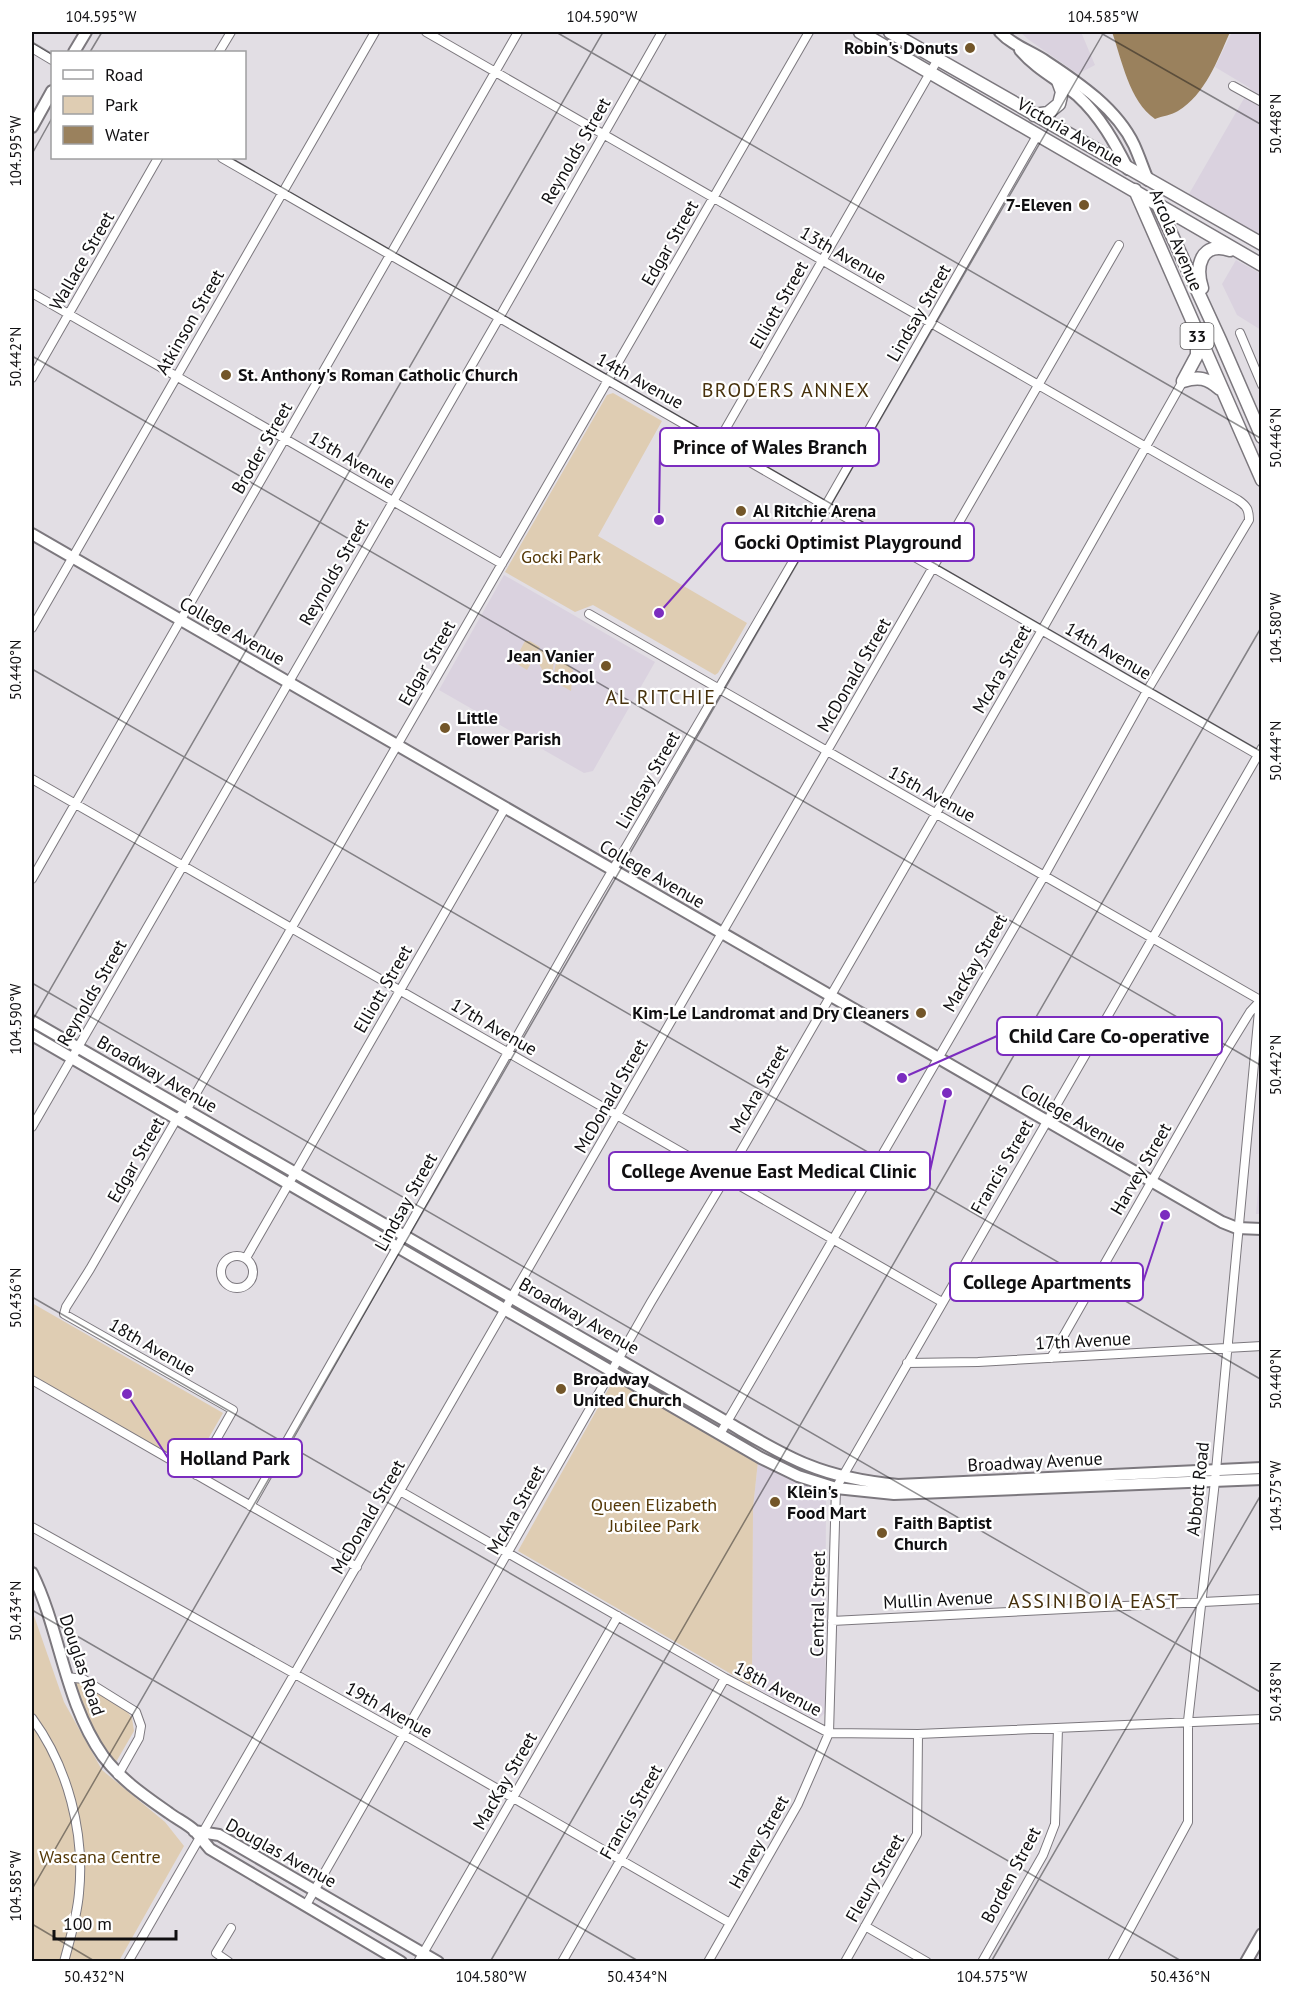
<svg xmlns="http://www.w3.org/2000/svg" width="1293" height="1993" viewBox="0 0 1293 1993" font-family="'PT Sans',sans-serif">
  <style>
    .built { fill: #dad2df }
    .green { fill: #dfcdb3 }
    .water { fill: #9a815d }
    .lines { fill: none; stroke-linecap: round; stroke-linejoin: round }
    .street-casing { stroke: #7c787e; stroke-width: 10 }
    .secondary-casing { stroke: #7c787e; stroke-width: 14 }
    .primary-casing { stroke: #7c787e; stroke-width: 15 }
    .street { stroke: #fff; stroke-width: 8 }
    .secondary { stroke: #fff; stroke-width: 10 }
    .primary { stroke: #fff; stroke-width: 12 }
    .ticks { fill: none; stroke: #100f11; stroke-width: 1.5; stroke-opacity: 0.45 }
    .poi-dot { fill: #735629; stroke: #fff; stroke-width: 2 }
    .labels { text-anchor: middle; stroke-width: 4.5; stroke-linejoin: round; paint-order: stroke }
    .shield { fill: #fff; stroke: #585758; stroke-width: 1.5 }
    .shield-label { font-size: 16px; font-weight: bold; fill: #100f11 }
    .poi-label { font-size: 18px; font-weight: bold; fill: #100f11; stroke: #fff; text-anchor: start }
    .street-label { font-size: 18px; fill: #100f11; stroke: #fff }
    .park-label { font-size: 18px; fill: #543807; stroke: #fff }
    .neighbourhood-label { font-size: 20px; letter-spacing: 1.5px; fill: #47310c; stroke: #fff }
    .leader { fill: none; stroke: #7b2cbf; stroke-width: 2 }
    .callout-dot { fill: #7b2cbf; stroke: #fff; stroke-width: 2 }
    .callout { fill: #fff; stroke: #7b2cbf; stroke-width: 2 }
    .callout-label { font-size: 20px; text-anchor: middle; font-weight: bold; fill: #100f11 }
    .neatline { fill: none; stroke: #100f11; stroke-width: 2 }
    .ticks-label { font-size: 15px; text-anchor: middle; fill: #100f11 }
  </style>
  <rect width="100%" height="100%" fill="#e2dee4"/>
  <path class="built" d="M1020 32H1081L1095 65 1078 74 1029 40Z
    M1232 32H1261V235L1189 194 1250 88 1215 67Z
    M1236 260 1261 274V330L1237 315 1222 284Z
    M504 575 655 662 593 771 584 773 439 690Z
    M1261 1157V1214H1256Z
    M758 1461 817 1487 823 1492 826 1499 825 1713 817 1720 752 1686 753 1508Z"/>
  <path class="green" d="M613 393 662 421 598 536 747 623 718 673 715 675 593 605 575 612 505 572 607 395Z
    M525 641H530L540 647 527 670 514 662Z
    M540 650 555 652 552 677 544 673 536 658Z
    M556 662H565L573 670 571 691 553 681Z
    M32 1303 223 1413 192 1467 32 1375Z
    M615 1377 758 1461 753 1508 752 1686 518 1551Z
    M32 1610 64 1702 102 1770 165 1822 184 1846 119 1961H32Z
    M79 1682 126 1710 132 1718 134 1731 116 1762C96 1751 82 1708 74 1686L75 1683Z"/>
  <path class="water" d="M1112 32H1230C1218 59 1205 95 1178 111 1172 115 1162 116 1155 119 1129 101 1122 60 1112 32Z"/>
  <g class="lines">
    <defs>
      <path id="street" d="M426 32 1238 500C1247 506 1249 510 1249 520L1147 691 1044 876 720 1434
        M32 48 52 60
        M219 52 231 32
        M1233 86 1262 102
        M222 158 1260 756
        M32 293 502 564
        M1240 333 1262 385
        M32 378 158 158
        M718 442 938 59
        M589 614 1260 1000
        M32 628 375 32
        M32 779 942 1302
        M32 879 518 32
        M32 1127 499 318 662 32
        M221 1272a16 16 0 1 1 32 0a16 16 0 1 1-32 0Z
        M246 1258 505 808
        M1051 1358 1223 1056 1250 1012 1261 1000
        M907 1363 978 1362 1262 1346
        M32 1380 357 1567
        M196 1475 233 1410 64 1314 66 1307 90 1269 176 1120 187 1109 809 32
        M400 1491 725 1678 829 1733 918 1734 1262 1719
        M250 1506 581 924 826 505 1038 134
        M32 1527 404 1735 730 1923
        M832 1621 1262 1599
        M67 1677 83 1679 136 1712 141 1726 139 1738 118 1775
        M32 1718C68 1767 85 1833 79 1893 77 1917 70 1939 64 1962
        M306 1905 651 1302 726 1177 1042 630 1183 381
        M865 1926 927 1962
        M128 1962 1119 245
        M229 1962 216 1953 231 1928
        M418 1962 618 1616
        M562 1962 725 1678
        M708 1962 798 1804 829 1733 836 1488 1262 748
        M845 1962 917 1834 918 1734
        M982 1962 1043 1855 1055 1824 1058 1728
        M1112 1962 1188 1822V1721L1215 1481 1260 1000"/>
      <path id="secondary" d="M1000 32C1013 46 1031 51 1047 62 1079 83 1117 109 1134 145 1139 156 1143 168 1148 180
        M1020 50C1037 70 1059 80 1078 96 1100 116 1115 143 1128 169
        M74 52 86 32
        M32 127 52 91
        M32 534 1222 1222 1237 1228 1262 1229
        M32 1021 727 1422C753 1437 780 1454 808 1465 837 1477 868 1482 898 1485L1262 1468
        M32 1035 761 1458 798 1476 836 1488 894 1494 1262 1479
        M32 1573C61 1632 64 1701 103 1756 121 1780 145 1796 169 1813 177 1819 188 1824 195 1831 200 1837 205 1843 210 1849L401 1962
        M194 1831 219 1835 438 1962
        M1246 1962 1262 1934"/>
      <path id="primary" d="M860 32 1262 265
        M890 32 1262 244
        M1034 115 1048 113 1059 104 1062 92 1058 81
        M1135 190 1262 480
        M1158 205 1220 340 1262 437
        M1202 288C1195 266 1201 241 1230 250
        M1183 381 1197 355V339
        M1183 381C1199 376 1207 378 1220 389"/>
    </defs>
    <use href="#street" class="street-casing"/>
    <use href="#secondary" class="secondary-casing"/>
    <use href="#primary" class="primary-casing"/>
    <use href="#street" class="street"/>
    <use href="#secondary" class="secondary"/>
    <use href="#primary" class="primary"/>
  </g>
  <path class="ticks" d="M556 32 1262 439M1099 32 1262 125M32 42 52 54M90 52 102 32M32 154 52 118M231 158 1262 752M32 356 1262 1066M32 669 1262 1380M32 983 1262 1693M32 1021 603 32M32 1297 1183 1962M32 1610 640 1962M32 1889 1104 32M32 1924 96 1962M490 1962 1262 626M991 1962 1262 1493"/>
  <g class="poi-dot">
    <circle cx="970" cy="48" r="6"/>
    <circle cx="1084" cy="205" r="6"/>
    <circle cx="226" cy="375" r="6"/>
    <circle cx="741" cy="511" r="6"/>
    <circle cx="606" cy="666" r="6"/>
    <circle cx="445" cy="728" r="6"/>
    <circle cx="921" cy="1013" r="6"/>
    <circle cx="561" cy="1389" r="6"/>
    <circle cx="775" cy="1502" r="6"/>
    <circle cx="882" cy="1533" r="6"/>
  </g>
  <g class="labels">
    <rect class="shield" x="1180.5" y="323" width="33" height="26" rx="4.5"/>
    <g class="shield-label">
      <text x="1197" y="342">33</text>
    </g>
    <g class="poi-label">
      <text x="958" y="54" text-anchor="end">Robin's Donuts</text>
      <text x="1072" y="211" text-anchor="end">7-Eleven</text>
      <text x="238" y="381">St. Anthony's Roman Catholic Church</text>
      <text x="753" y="517">Al Ritchie Arena</text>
      <text x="594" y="662" text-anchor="end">Jean Vanier<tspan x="594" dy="21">School</tspan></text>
      <text x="457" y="724">Little<tspan x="457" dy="21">Flower Parish</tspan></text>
      <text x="909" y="1019" text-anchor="end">Kim-Le Landromat and Dry Cleaners</text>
      <text x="573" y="1385">Broadway<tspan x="573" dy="21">United Church</tspan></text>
      <text x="787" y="1498">Klein's<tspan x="787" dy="21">Food Mart</tspan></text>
      <text x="894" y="1529">Faith Baptist<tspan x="894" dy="21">Church</tspan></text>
    </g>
    <g class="street-label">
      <text transform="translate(1070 132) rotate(30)" y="6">Victoria Avenue</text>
      <text transform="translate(576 151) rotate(-60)" y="6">Reynolds Street</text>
      <text transform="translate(1176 240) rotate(67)" y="6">Arcola Avenue</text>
      <text transform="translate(670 243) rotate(-60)" y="6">Edgar Street</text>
      <text transform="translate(843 255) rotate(30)" y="6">13th Avenue</text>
      <text transform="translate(82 261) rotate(-60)" y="6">Wallace Street</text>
      <text transform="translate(779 305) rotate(-60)" y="6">Elliott Street</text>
      <text transform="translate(919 313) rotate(-60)" y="6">Lindsay Street</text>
      <text transform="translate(190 322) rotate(-60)" y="6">Atkinson Street</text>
      <text transform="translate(640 381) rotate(29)" y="6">14th Avenue</text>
      <text transform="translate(262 448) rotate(-60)" y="6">Broder Street</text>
      <text transform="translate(352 460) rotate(30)" y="6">15th Avenue</text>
      <text transform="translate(334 572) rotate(-60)" y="6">Reynolds Street</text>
      <text transform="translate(232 631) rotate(30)" y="6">College Avenue</text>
      <text transform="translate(1108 651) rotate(30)" y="6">14th Avenue</text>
      <text transform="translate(427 663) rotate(-60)" y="6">Edgar Street</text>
      <text transform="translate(1002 669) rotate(-60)" y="6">McAra Street</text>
      <text transform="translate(854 675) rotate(-60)" y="6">McDonald Street</text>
      <text transform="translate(648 780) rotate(-60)" y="6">Lindsay Street</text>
      <text transform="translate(932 794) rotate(29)" y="6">15th Avenue</text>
      <text transform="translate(652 874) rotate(30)" y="6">College Avenue</text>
      <text transform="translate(975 963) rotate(-60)" y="6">MacKay Street</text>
      <text transform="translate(383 989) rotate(-60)" y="6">Elliott Street</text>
      <text transform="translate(92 993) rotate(-60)" y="6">Reynolds Street</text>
      <text transform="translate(494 1027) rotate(30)" y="6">17th Avenue</text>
      <text transform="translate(157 1074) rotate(30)" y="6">Broadway Avenue</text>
      <text transform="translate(759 1089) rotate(-60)" y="6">McAra Street</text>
      <text transform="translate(611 1096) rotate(-60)" y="6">McDonald Street</text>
      <text transform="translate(1073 1118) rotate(30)" y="6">College Avenue</text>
      <text transform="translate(136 1160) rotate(-60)" y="6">Edgar Street</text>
      <text transform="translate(1002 1167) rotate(-60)" y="6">Francis Street</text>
      <text transform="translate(1141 1169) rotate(-60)" y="6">Harvey Street</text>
      <text transform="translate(406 1202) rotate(-61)" y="6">Lindsay Street</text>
      <text transform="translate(579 1316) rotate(30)" y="6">Broadway Avenue</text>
      <text transform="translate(1083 1341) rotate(-3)" y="6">17th Avenue</text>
      <text transform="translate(152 1347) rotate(30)" y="6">18th Avenue</text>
      <text transform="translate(1035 1462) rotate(-3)" y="6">Broadway Avenue</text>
      <text transform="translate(1198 1489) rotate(-84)" y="6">Abbott Road</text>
      <text transform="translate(516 1510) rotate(-61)" y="6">McAra Street</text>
      <text transform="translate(368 1517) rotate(-60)" y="6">McDonald Street</text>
      <text transform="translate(938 1600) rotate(-3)" y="6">Mullin Avenue</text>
      <text transform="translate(818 1604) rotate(-89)" y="6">Central Street</text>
      <text transform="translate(82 1665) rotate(71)" y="6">Douglas Road</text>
      <text transform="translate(778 1689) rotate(28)" y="6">18th Avenue</text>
      <text transform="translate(389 1710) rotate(29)" y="6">19th Avenue</text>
      <text transform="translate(505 1781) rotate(-60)" y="6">MacKay Street</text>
      <text transform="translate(631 1812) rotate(-60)" y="6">Francis Street</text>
      <text transform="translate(759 1842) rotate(-61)" y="6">Harvey Street</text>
      <text transform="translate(281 1853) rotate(29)" y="6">Douglas Avenue</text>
      <text transform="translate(1011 1875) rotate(-62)" y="6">Borden Street</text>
      <text transform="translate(875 1878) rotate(-60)" y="6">Fleury Street</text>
    </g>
    <g class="park-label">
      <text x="561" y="563">Gocki Park</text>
      <text x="654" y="1511">Queen Elizabeth<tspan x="654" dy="21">Jubilee Park</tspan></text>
      <text x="100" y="1863">Wascana Centre</text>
    </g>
    <g class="neighbourhood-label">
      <text x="786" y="397">BRODERS ANNEX</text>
      <text x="661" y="704">AL RITCHIE</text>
      <text x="1094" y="1608">ASSINIBOIA EAST</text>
    </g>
  </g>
  <path class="leader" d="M659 520L660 447M659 613L722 542M902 1078L997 1036M947 1093L930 1171M1165 1215L1143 1282M127 1394L168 1458"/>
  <g class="callout-dot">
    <circle cx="659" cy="520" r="6"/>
    <circle cx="659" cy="613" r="6"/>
    <circle cx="902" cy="1078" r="6"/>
    <circle cx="947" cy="1093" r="6"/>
    <circle cx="1165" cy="1215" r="6"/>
    <circle cx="127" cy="1394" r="6"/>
  </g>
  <g class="callout">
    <rect x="660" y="428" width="219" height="38" rx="6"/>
    <rect x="722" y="523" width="252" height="38" rx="6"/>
    <rect x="997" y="1017" width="225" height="38" rx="6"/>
    <rect x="609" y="1152" width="321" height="38" rx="6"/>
    <rect x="950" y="1263" width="193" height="38" rx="6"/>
    <rect x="168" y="1439" width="134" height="38" rx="6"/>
  </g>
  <g class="callout-label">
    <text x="770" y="454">Prince of Wales Branch</text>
    <text x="848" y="549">Gocki Optimist Playground</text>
    <text x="1109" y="1043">Child Care Co-operative</text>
    <text x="769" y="1178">College Avenue East Medical Clinic</text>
    <text x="1047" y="1289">College Apartments</text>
    <text x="235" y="1465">Holland Park</text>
  </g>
  <rect width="1293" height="1993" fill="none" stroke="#ffffff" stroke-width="66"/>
  <rect x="51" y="51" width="195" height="108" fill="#ffffff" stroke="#9f9fa0" stroke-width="1.5"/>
  <rect x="63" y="70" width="30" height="9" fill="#ffffff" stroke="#9f9fa0" stroke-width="1.5"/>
  <text x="105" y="81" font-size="18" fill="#100f11">Road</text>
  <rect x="63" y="96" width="30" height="18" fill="#dfcdb3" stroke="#9f9fa0" stroke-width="1.5"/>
  <text x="105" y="111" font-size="18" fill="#100f11">Park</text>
  <rect x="63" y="126" width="30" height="18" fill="#9a815d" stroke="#9f9fa0" stroke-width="1.5"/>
  <text x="105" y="141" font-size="18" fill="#100f11">Water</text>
  <path d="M54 1930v9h122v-9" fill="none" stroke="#100f11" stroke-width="3"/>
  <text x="63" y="1930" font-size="18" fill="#100f11" stroke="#ffffff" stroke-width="4.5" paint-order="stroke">100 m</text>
  <rect x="33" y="33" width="1227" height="1927" class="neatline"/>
  <g class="ticks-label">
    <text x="101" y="22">104.595°W</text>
    <text x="602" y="22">104.590°W</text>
    <text x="1103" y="22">104.585°W</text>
    <text transform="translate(1276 124) rotate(-90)" y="5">50.448°N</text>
    <text transform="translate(16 151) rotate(-90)" y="5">104.595°W</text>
    <text transform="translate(16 357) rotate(-90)" y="5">50.442°N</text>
    <text transform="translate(1276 438) rotate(-90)" y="5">50.446°N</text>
    <text transform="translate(1276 628) rotate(-90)" y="5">104.580°W</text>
    <text transform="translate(16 670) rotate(-90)" y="5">50.440°N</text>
    <text transform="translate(1276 751) rotate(-90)" y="5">50.444°N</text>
    <text transform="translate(16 1019) rotate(-90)" y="5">104.590°W</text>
    <text transform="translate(1276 1065) rotate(-90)" y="5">50.442°N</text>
    <text transform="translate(16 1298) rotate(-90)" y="5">50.436°N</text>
    <text transform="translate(1276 1379) rotate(-90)" y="5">50.440°N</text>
    <text transform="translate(1276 1496) rotate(-90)" y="5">104.575°W</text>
    <text transform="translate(16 1611) rotate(-90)" y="5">50.434°N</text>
    <text transform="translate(1276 1692) rotate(-90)" y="5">50.438°N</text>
    <text transform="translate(16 1886) rotate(-90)" y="5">104.585°W</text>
    <text x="94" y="1982">50.432°N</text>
    <text x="491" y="1982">104.580°W</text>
    <text x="637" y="1982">50.434°N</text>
    <text x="992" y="1982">104.575°W</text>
    <text x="1180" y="1982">50.436°N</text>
  </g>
</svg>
